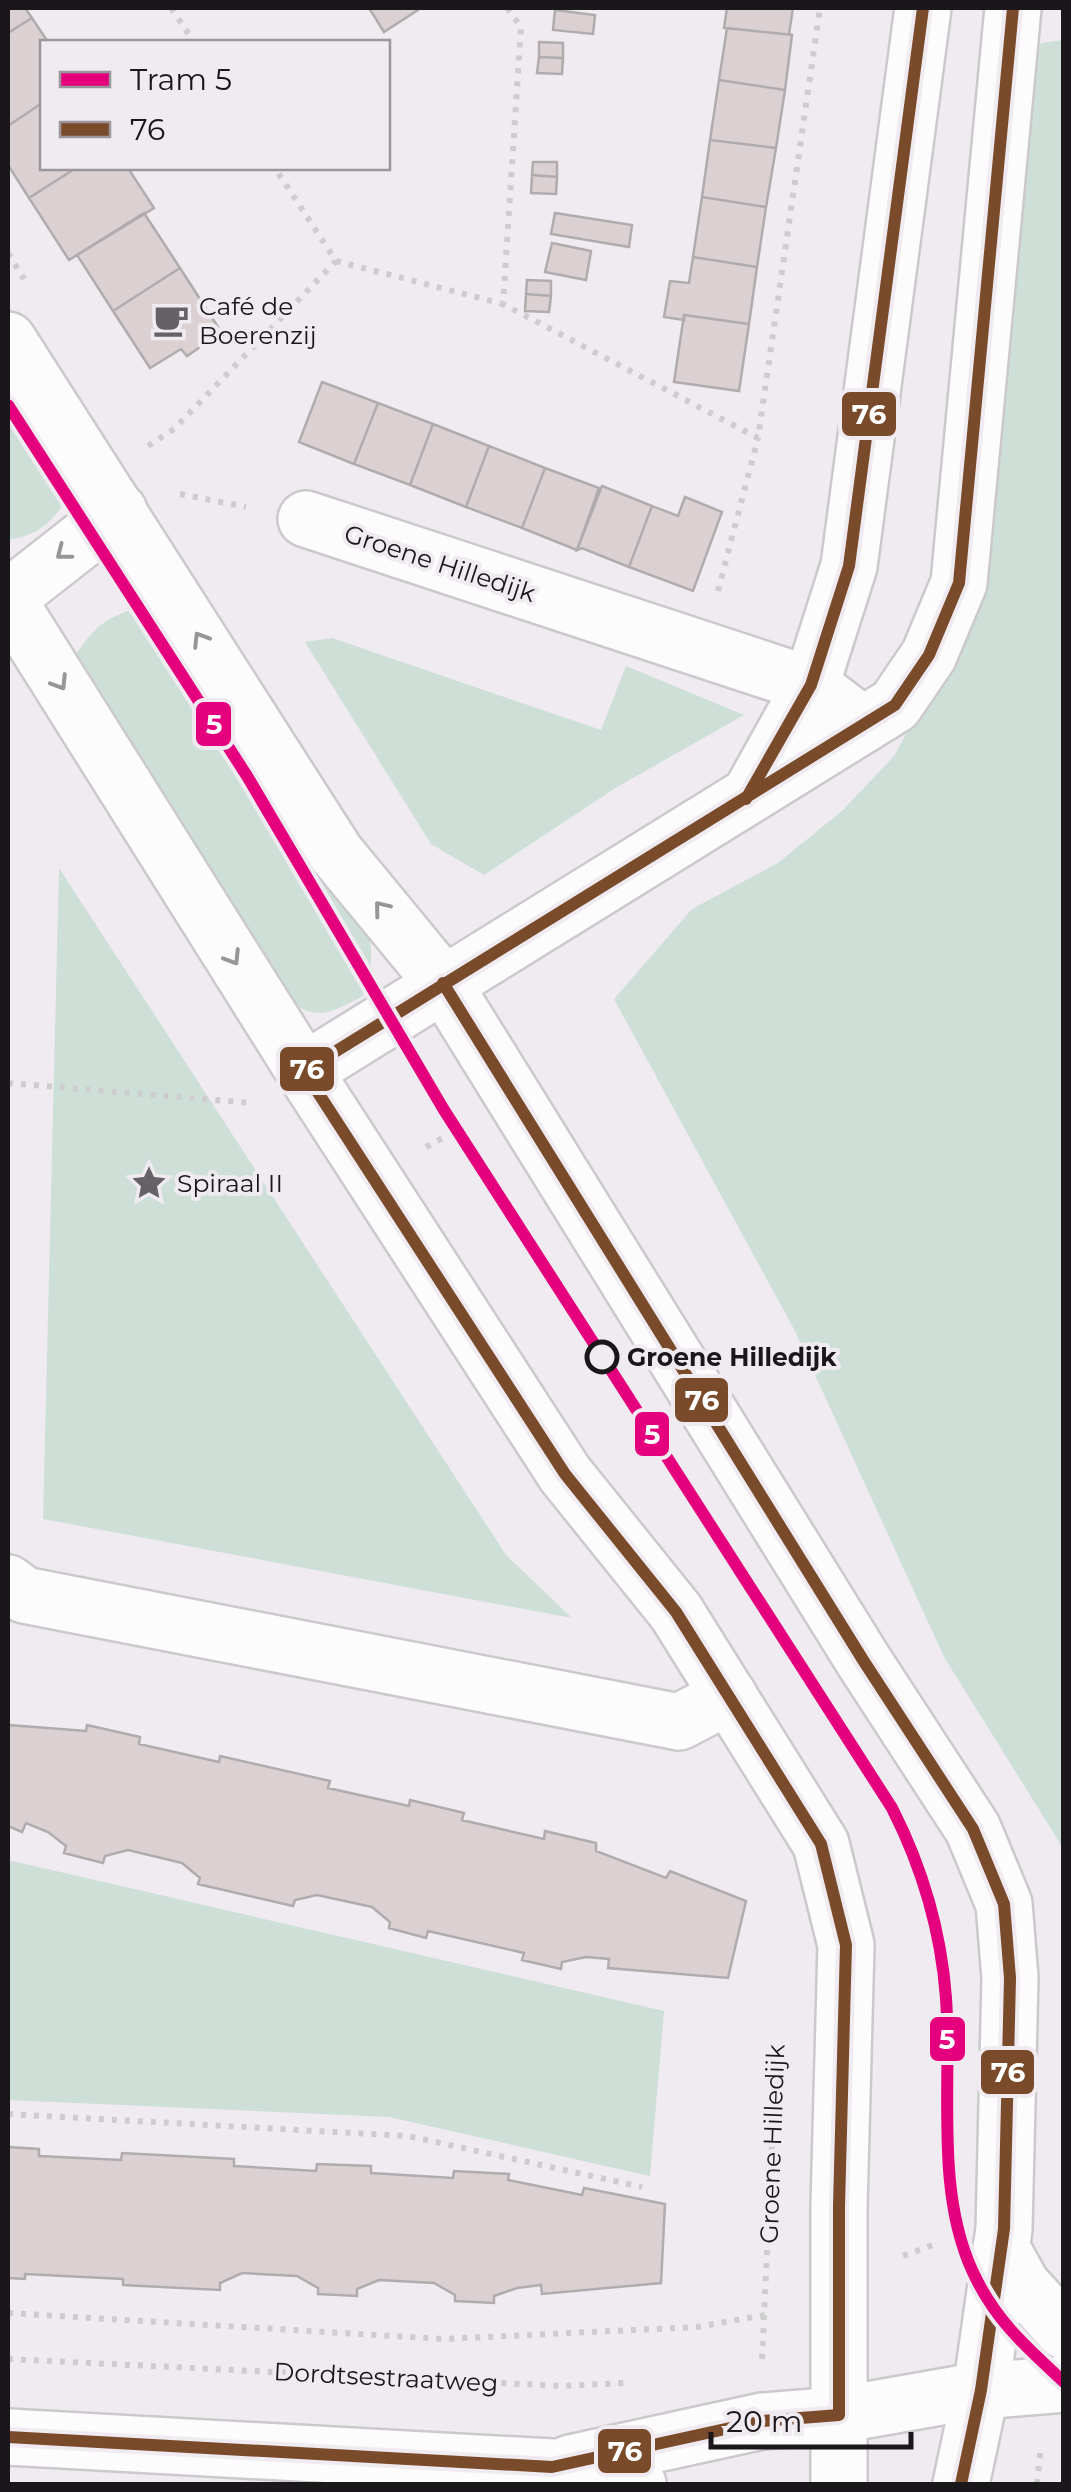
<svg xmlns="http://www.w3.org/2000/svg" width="1071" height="2492" viewBox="0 0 1071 2492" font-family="Montserrat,sans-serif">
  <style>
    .green { fill: #cedfd8 }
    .building { fill: #dcd1d2; stroke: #b0acae; stroke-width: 2.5 }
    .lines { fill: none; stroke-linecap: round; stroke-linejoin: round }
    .street-casing { stroke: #cbc9cc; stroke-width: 60 }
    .secondary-casing { stroke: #cbc9cc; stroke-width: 60 }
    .path { stroke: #cecdce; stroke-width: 6; stroke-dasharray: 5 8; stroke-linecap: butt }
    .street { stroke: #fdfcfd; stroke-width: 55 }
    .secondary { stroke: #fdfcfd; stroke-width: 55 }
    .bus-1-casing { stroke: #f0eaf1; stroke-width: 20 }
    .bus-1 { stroke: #7a4b2a; stroke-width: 12 }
    .tram-1-casing { stroke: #f0eaf1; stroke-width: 20 }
    .tram-1 { stroke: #e5007d; stroke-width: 12 }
    .oneway { stroke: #979597 }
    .stop-dot { fill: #f0eaf1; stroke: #1a171a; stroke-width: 5 }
    .labels { text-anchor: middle; stroke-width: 8; stroke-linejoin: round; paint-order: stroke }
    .poi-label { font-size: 25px; fill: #1a171a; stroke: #f0eaf1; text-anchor: start }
    .street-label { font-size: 25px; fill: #1a171a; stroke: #f0eaf1 }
    .stop-label { font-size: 25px; font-weight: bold; fill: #1a171a; stroke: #f0eaf1; text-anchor: start }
    .line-badge { stroke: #f0eaf1; stroke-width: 4 }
    .badge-label { font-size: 28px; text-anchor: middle; font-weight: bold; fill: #fff }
  </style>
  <rect width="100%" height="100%" fill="#efebf0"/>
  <path class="green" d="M1063 40V1848L944 1657 795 1331 614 999 692 909 778 863 843 810 894 756 925 700 1026 75 1041 43Z
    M8 371 78 481C57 514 49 533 8 540Z
    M154 603 368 931C374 955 371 972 363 996 328 1014 320 1021 285 1000L68 666C97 623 103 617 154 603Z
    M332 638 601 730 626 666 744 715 617 787 484 875 431 844 305 642Z
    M59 868 506 1555 572 1618 43 1519Z
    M8 1860 664 2011 650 2176 389 2117 8 2100Z"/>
  <path class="building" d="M8 8H25L32 18 8 33Z
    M369 8H421L384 32Z
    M727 8H793L789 34 793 35 724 28Z
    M555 10 595 15 593 34 553 30Z
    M32 18 48 42H42V103L8 126V33Z
    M727 28 792 35 785 90 719 80Z
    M539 42 563 43V58L539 57Z
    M539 57 563 58 562 74 537 73Z
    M719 80 785 90 776 148 710 140Z
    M42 103V168H76L29 198 8 165V126Z
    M710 140 776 148 766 207 702 197Z
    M533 162H557V177L532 175Z
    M76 168H128L154 208 69 260 29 198Z
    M532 175 557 177 556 194 531 193Z
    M702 197 766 207 757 267 693 257Z
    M144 213 180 268 113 311 77 255Z
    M555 213 632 225 629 247 551 234Z
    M552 243 591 251 586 280 545 272Z
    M693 257 757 267 749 324 684 315V320L664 317 670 281 689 283Z
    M180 268 218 327 213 331 216 336 187 356 181 349 150 368 113 311Z
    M527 280 551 281V296L526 294Z
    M526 294 551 296 549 312 525 311Z
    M684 315 749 324 739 391 674 382Z
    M322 382 378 403 354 464 299 442Z
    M378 403 433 424 410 485 354 464Z
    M433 424 489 446 466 507 410 485Z
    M489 446 545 468 522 528 466 507Z
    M545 468 599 488 577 550 522 528Z
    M602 486 652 506 629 567 582 548 577 550Z
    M685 497 722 512 693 591 629 567 652 506 678 516Z
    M8 1717 9 1725 86 1731 87 1725 140 1737 139 1744 219 1762 220 1756 330 1781 328 1788 409 1806 410 1800 464 1813 462 1820 544 1839 545 1831 596 1843V1851L666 1878 670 1871 746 1901 728 1978 608 1968 609 1959 586 1957 562 1962 561 1969 522 1960 524 1953 428 1931 426 1938 389 1928 390 1922 372 1907 317 1895 295 1900 293 1906 198 1884 200 1878 182 1863 128 1850 105 1856 103 1863 64 1853 66 1846 48 1832 26 1823 22 1832 8 1826Z
    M8 2147 39 2149V2156L121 2160 122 2153 234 2159V2166L316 2171 317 2164 371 2166V2173L453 2178 454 2171 509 2174 508 2180 582 2195 584 2188 665 2204 661 2283 542 2294 541 2285 517 2288 494 2296V2303L455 2301V2295L434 2283 379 2280 357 2289V2296L318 2294V2288L297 2276 242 2273 220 2283V2290L123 2285V2279L25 2274V2279L8 2278Z"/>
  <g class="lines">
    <defs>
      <path id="street" d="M306 519 811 685 863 725
        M8 598 119 511
        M8 1583 24 1595 679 1722 729 1696
        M8 2437 552 2467 638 2484
        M570 2463 762 2421 839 2415"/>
      <path id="secondary" d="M8 340 336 853 443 983 863 1660 973 1829 1004 1904 1010 1978 1004 2229 981 2390 961 2484
        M8 600 304 1071 565 1474 676 1612 821 1844 846 1945 839 2206V2484
        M752 791 811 685 849 566 923 8
        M304 1071 895 705 929 655 959 583 1013 8
        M1001 2247 1022 2285 1064 2331
        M839 2415 969 2392 1064 2384"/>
    </defs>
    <use href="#street" class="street-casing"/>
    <use href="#secondary" class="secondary-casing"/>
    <path class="path" d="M171 8 194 42
      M507 8 521 27 503 304 758 438 820 8
      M8 253 24 279
      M336 261 503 304
      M148 446 174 429 336 261 275 168
      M180 494 246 507
      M718 591 758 438
      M8 1083 252 1103
      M426 1147 459 1129
      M8 2114 408 2136 642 2187
      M903 2256 938 2243
      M8 2313 443 2339 697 2327 765 2315
      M8 2359 561 2386 625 2383
      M762 2359 775 2082
      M1037 2484 1041 2446"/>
    <use href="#street" class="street"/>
    <use href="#secondary" class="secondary"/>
    <defs>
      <path id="bus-1" d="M746 799 811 685 849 566 923 8
        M443 983 863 1660 973 1829 1004 1904 1010 1978 1004 2229 981 2390 961 2484
        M8 2437 552 2467 762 2421 839 2415V2206L846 1945 821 1844 676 1612 565 1474 304 1071 895 705 929 655 959 583 1013 8"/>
    </defs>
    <use href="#bus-1" class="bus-1-casing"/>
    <use href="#bus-1" class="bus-1"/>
    <defs>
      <path id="tram-1" d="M8 405 247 776 444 1110 892 1808C923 1869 941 1930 946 1998 952 2085 935 2189 972 2270 994 2319 1025 2346 1064 2382"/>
    </defs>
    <use href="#tram-1" class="tram-1-casing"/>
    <use href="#tram-1" class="tram-1"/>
  </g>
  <defs><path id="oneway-chevron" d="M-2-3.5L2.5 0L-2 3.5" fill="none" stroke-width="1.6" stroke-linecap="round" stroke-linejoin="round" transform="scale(2.5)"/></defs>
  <g class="oneway">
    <use href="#oneway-chevron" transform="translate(63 553) rotate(142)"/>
    <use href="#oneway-chevron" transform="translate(200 639) rotate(-122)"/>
    <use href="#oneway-chevron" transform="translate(60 683) rotate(58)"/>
    <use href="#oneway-chevron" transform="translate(381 908) rotate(-129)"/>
    <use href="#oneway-chevron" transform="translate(233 958) rotate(58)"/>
  </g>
  <defs>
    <symbol id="cafe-bare" viewBox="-9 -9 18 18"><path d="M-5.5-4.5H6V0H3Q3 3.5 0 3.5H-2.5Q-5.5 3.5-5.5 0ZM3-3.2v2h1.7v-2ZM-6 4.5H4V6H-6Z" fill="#656165" stroke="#f0eaf1" stroke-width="2.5" paint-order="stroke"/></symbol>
    <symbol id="sight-bare" viewBox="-9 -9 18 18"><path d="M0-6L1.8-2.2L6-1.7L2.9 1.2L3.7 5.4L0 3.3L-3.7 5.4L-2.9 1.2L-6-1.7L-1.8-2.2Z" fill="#656165" stroke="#f0eaf1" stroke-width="2.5" paint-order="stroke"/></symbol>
  </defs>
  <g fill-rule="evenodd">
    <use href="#cafe-bare" x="146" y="295" width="50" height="50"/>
    <use href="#sight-bare" x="124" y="1158" width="50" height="50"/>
  </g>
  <circle class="stop-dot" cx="602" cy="1357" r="15"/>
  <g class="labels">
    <g class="poi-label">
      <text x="199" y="315">Café de<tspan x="199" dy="29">Boerenzij</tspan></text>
      <text x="177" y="1192">Spiraal II</text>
    </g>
    <g class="street-label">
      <text transform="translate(440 563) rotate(18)" y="9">Groene Hilledijk</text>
      <text transform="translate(772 2144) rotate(-88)" y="9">Groene Hilledijk</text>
      <text transform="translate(386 2377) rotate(3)" y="9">Dordtsestraatweg</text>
    </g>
    <g class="stop-label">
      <text x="627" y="1366">Groene Hilledijk</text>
    </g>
  </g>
  <g class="line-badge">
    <rect x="840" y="390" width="58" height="48" rx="10" fill="#7a4b2a"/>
    <rect x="194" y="700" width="39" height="48" rx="10" fill="#e5007d"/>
    <rect x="278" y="1045" width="58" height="48" rx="10" fill="#7a4b2a"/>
    <rect x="673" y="1376" width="57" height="48" rx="10" fill="#7a4b2a"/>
    <rect x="633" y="1410" width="38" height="48" rx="10" fill="#e5007d"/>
    <rect x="928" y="2015" width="39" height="48" rx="10" fill="#e5007d"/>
    <rect x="979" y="2048" width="57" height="48" rx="10" fill="#7a4b2a"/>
    <rect x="596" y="2427" width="57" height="48" rx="10" fill="#7a4b2a"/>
  </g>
  <g class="badge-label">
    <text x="869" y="424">76</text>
    <text x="214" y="734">5</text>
    <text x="307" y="1079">76</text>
    <text x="702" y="1410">76</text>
    <text x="652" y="1444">5</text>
    <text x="947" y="2049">5</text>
    <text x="1008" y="2082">76</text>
    <text x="625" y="2461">76</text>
  </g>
  <rect width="1071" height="2492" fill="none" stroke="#1a171a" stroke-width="20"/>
  <rect x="40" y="40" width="350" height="130" fill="#f0eaf1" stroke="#9a969b" stroke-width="2.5"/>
  <rect x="60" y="72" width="50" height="15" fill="#e5007d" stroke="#9a969b" stroke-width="2.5"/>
  <text x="130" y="90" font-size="30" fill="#1a171a">Tram 5</text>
  <rect x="60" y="122" width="50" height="15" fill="#7a4b2a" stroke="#9a969b" stroke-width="2.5"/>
  <text x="130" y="140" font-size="30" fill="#1a171a">76</text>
  <path d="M711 2432v15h200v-15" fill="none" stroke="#1a171a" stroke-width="5"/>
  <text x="726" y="2432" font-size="30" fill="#1a171a" stroke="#f0eaf1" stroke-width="8" paint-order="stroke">20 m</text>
</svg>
